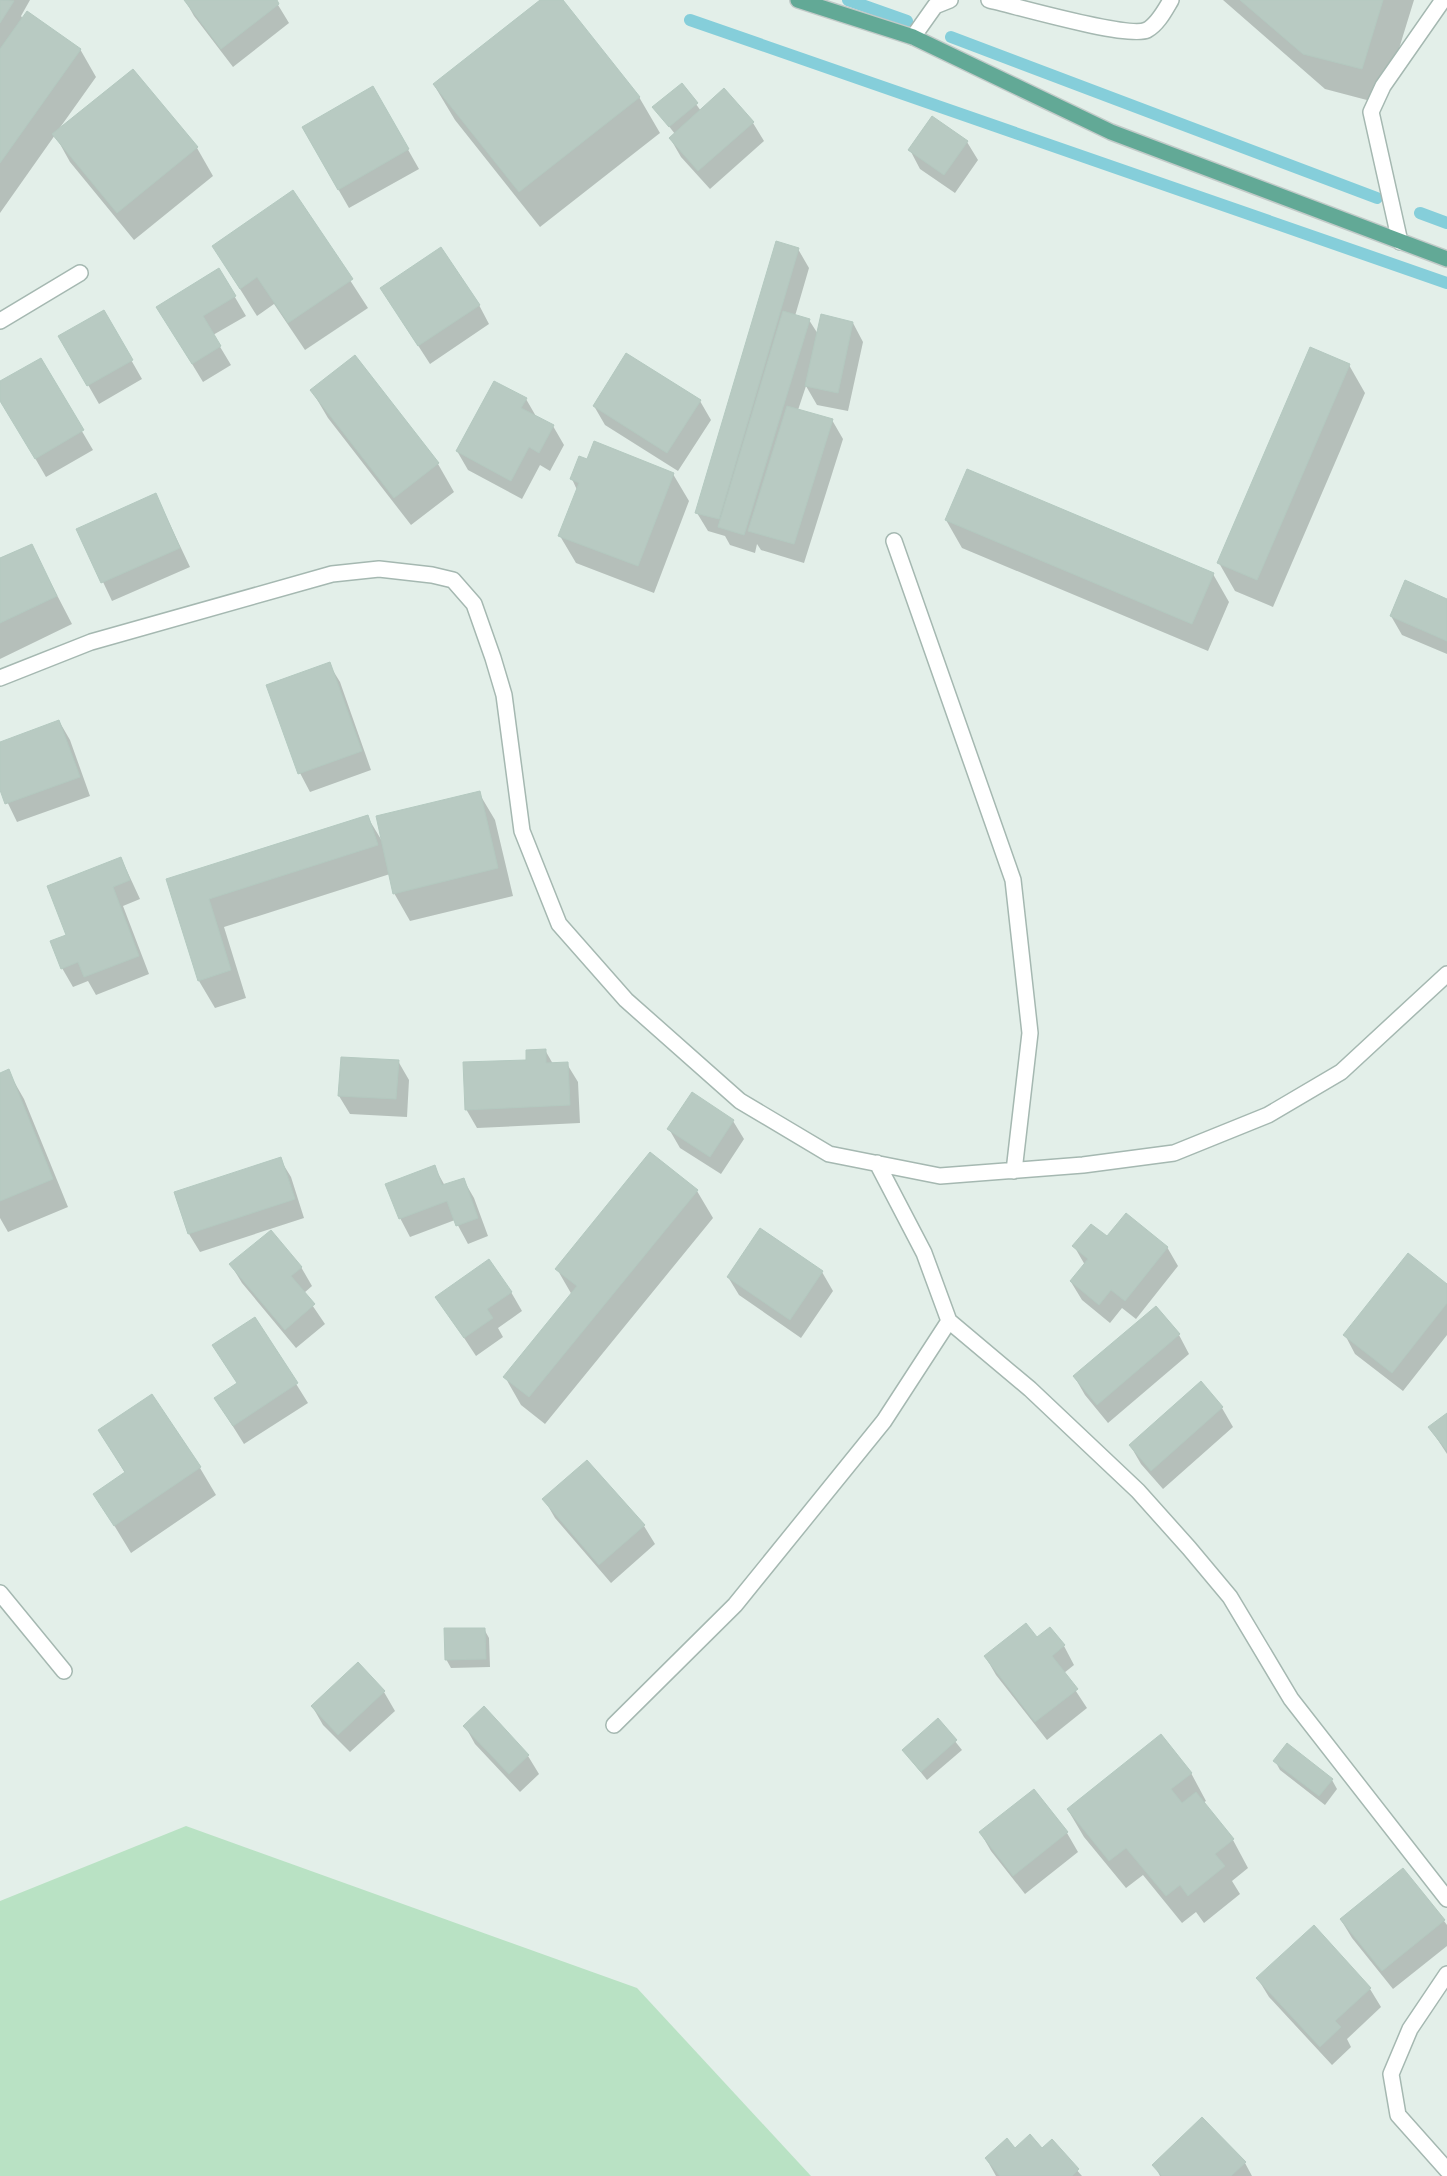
<svg xmlns="http://www.w3.org/2000/svg" width="1447" height="2176" viewBox="0 0 1447 2176" font-family="'PT Sans',sans-serif">
  <style>
    .green { fill: #b9e2c4 }
    .shadow { fill: #0003 }
    .lines { fill: none; stroke-linecap: round; stroke-linejoin: round }
    .stream { stroke: #85ceda; stroke-width: 12 }
    .building { fill: #b8cac2; stroke: #b4c9c0 }
    .minor-casing { stroke: #a5b8b1; stroke-width: 18 }
    .major-casing { stroke: #c1cac8; stroke-width: 18 }
    .minor { stroke: #fff; stroke-width: 15 }
    .major { stroke: #62a996; stroke-width: 15 }
  </style>
  <rect width="100%" height="100%" fill="#e3efe9"/>
  <path class="green" d="M186 1826 637 1988 811 2176H0V1901Z"/>
  <path class="shadow" d="M0 0H30L21 16 23 19 80 49 96 77 59 129 133 70 197 148 213 176 134 240 70 162 55 135 0 213Z
    M185 0H275L289 23 233 67 194 16Z
    M542 0H561L639 97 660 133 540 227 455 120 434 85Z
    M1223 0H1414L1382 104 1325 89Z
    M682 85 701 111 753 123 764 141 710 189 681 157 670 138 675 134 654 107Z
    M373 88 419 169 349 208 303 128Z
    M967 142 978 160 955 193 920 169 910 150Z
    M293 192 368 308 305 350 274 304 257 316 213 246Z
    M798 249 809 268 795 316 809 320 818 334 853 323 863 342 848 411 817 405 806 386 798 410 832 420 843 439 804 563 761 550 757 544 755 553 730 545 725 536 708 531 697 513Z
    M219 270 246 316 213 335 231 365 203 382 169 326Z
    M381 288 479 305 489 324 430 364Z
    M103 311 142 379 99 404 60 336Z
    M627 355 700 401 711 420 678 471 605 425 594 406Z
    M355 357 438 464 454 492 411 525 328 418 312 391Z
    M40 360 93 450 46 477 0 398V383Z
    M1349 365 1365 393 1273 607 1235 591 1219 563Z
    M526 399 537 418 553 426 564 445 550 471 540 465 522 499 468 470 457 451Z
    M673 474 689 501 654 593 576 563 560 536 577 490 572 479Z
    M156 495 190 567 112 601 78 529Z
    M946 520 1213 574 1229 602 1208 651 962 548Z
    M31 545 72 624 0 659V558Z
    M1447 600V654L1402 635 1391 616Z
    M329 664 340 682 371 770 310 792 300 773Z
    M59 721 70 740 90 796 17 822 0 787V743Z
    M479 793 495 820 513 896 410 921 394 893 390 874 224 927 246 998 215 1008 199 981 167 880 367 816 382 841Z
    M121 858 140 899 123 906 149 974 96 995 88 981 73 987 62 968 67 936Z
    M545 1050 553 1064H567L578 1082 580 1123 477 1128 466 1109Z
    M398 1061 409 1080 407 1117 350 1114 339 1096Z
    M8 1071 24 1099 68 1207 8 1232 0 1218V1074Z
    M733 1121 744 1139 721 1174 680 1148 669 1129Z
    M280 1159 291 1177 304 1218 200 1252 189 1234 175 1193Z
    M434 1166 445 1186 463 1179 474 1198 488 1236 468 1244 455 1220 410 1237 400 1218Z
    M697 1191 713 1218 545 1424 521 1405 505 1377 572 1295 557 1269Z
    M760 1230 822 1272 833 1291 801 1338 739 1295 728 1277Z
    M1108 1238 1167 1247 1178 1266 1136 1319 1122 1308 1110 1323 1082 1300 1071 1282 1085 1265 1074 1246Z
    M231 1265 301 1267 312 1286 304 1293 325 1324 296 1348 242 1283Z
    M1447 1285V1335L1403 1391 1355 1354 1345 1335Z
    M511 1292 522 1311 498 1328 503 1337 476 1356 437 1297Z
    M255 1318 308 1403 244 1444 227 1417 238 1384Z
    M1179 1335 1189 1354 1108 1423 1085 1395 1074 1376Z
    M1200 1383 1222 1408 1233 1427 1163 1489 1141 1464 1130 1445Z
    M1447 1414V1454L1430 1428Z
    M100 1431 200 1468 216 1495 131 1553 95 1494 125 1473Z
    M544 1499 644 1526 655 1544 611 1583 555 1518Z
    M484 1629 489 1638 490 1667 451 1668 446 1659Z
    M1036 1639 1064 1646 1074 1665 1064 1673 1087 1708 1047 1740 996 1675 985 1656Z
    M358 1664 384 1692 395 1711 350 1752 323 1725 312 1706Z
    M938 1720 962 1750 927 1780 903 1750Z
    M465 1726 528 1756 539 1774 520 1792 475 1744Z
    M1275 1761 1332 1780 1337 1789 1325 1805 1280 1770Z
    M1191 1773 1206 1801 1203 1803 1233 1840 1248 1868 1232 1881 1240 1894 1204 1923 1196 1912 1182 1923 1143 1875 1126 1888 1084 1837 1068 1810Z
    M1034 1791 1067 1833 1078 1852 1025 1894 991 1851 980 1832Z
    M1403 1870 1444 1921 1447 1925V1946L1393 1989 1352 1938 1341 1920Z
    M1314 1927 1370 1989 1381 2007 1347 2039 1351 2047 1332 2065 1269 1997 1258 1979Z
    M1051 2141 1082 2176H996L986 2158 1015 2150H1042Z
    M1245 2163 1252 2176H1160L1154 2165Z"/>
  <g class="lines">
    <path class="stream" d="M848 0 907 21
      M690 20 1447 283
      M951 37 1377 198
      M1420 213 1447 223"/>
  </g>
  <path class="building" d="M0 0 14 1 0 23Z
    M184 0H277L279 4 221 49Z
    M540 0H563L640 97 519 192 433 84Z
    M1240 0H1383L1362 69 1303 54Z
    M27 11 81 49 0 163V49Z
    M133 69 198 147 117 213 52 134Z
    M682 83 698 103 669 127 652 107Z
    M373 86 409 149 338 190 302 127Z
    M724 88 754 122 698 171 669 138Z
    M932 116 968 141 944 175 908 150Z
    M293 190 353 279 288 323 257 277 240 289 212 246Z
    M776 241 799 248 719 519 695 513Z
    M441 247 480 305 418 346 380 288Z
    M219 268 236 296 203 316 221 346 192 364 156 307Z
    M104 310 133 360 87 386 58 336Z
    M783 311 810 319 744 535 718 527Z
    M821 314 853 322 838 393 805 386Z
    M1310 347 1350 364 1257 580 1217 563Z
    M626 353 701 400 667 453 593 406Z
    M355 355 439 463 394 498 310 390Z
    M41 358 84 430 35 459 0 401V381Z
    M494 381 527 398 521 408 554 425 539 453 529 447 511 481 456 451Z
    M787 406 833 419 794 544 748 531Z
    M594 441 674 473 638 566 558 536 579 483 570 479 579 456 587 459Z
    M967 469 1214 573 1192 624 945 520Z
    M156 493 180 548 101 583 76 529Z
    M32 544 57 596 0 623V558Z
    M1405 580 1447 599V641L1390 616Z
    M330 662 362 751 298 774 266 685Z
    M59 720 80 777 5 804 0 790V742Z
    M480 791 498 868 393 894 376 816Z
    M368 815 378 845 209 899 231 970 198 981 166 879Z
    M121 857 130 880 113 887 139 956 84 977 78 962 61 969 50 941 66 935 47 886Z
    M546 1049V1063L568 1062 570 1105 465 1110 463 1062 526 1060V1050Z
    M341 1057 399 1060 396 1099 338 1096Z
    M9 1069 53 1179 0 1201V1073Z
    M692 1092 734 1120 710 1157 667 1129Z
    M650 1152 698 1190 529 1397 503 1377 577 1286 555 1269Z
    M281 1157 295 1199 188 1234 174 1192Z
    M435 1165 442 1185 464 1178 478 1218 456 1226 447 1201 399 1219 385 1184Z
    M1126 1213 1168 1247 1125 1301 1111 1290 1099 1305 1070 1281 1088 1259 1072 1246 1091 1224 1107 1236Z
    M760 1228 823 1271 790 1320 727 1277Z
    M271 1230 302 1267 291 1276 315 1304 285 1330 229 1264Z
    M1408 1253 1447 1284V1303L1392 1373 1343 1335Z
    M489 1259 512 1292 487 1309 493 1318 464 1338 435 1297Z
    M1156 1306 1180 1334 1097 1405 1073 1376Z
    M255 1317 298 1383 233 1426 214 1398 237 1383 212 1345Z
    M1201 1381 1223 1407 1151 1471 1129 1445Z
    M152 1394 201 1467 114 1526 93 1494 125 1472 98 1430Z
    M1447 1413V1451L1428 1427Z
    M587 1460 645 1525 599 1565 542 1499Z
    M1026 1623 1037 1637 1050 1627 1065 1645 1052 1656 1078 1689 1035 1722 984 1656Z
    M444 1628H485L486 1659 445 1660Z
    M358 1662 385 1691 338 1735 311 1706Z
    M484 1706 529 1755 509 1774 463 1726Z
    M938 1718 957 1740 921 1772 902 1750Z
    M1161 1734 1192 1773 1171 1789 1182 1803 1196 1792 1234 1839 1215 1854 1225 1866 1188 1896 1180 1885 1166 1896 1126 1848 1109 1861 1067 1809Z
    M1287 1743 1333 1779 1319 1796 1273 1761Z
    M1034 1789 1068 1832 1013 1876 979 1832Z
    M1403 1868 1445 1920 1382 1971 1340 1919Z
    M1314 1925 1371 1988 1335 2021 1341 2027 1320 2047 1256 1978Z
    M1202 2117 1246 2162 1231 2176H1162L1152 2165Z
    M1030 2134 1042 2148 1052 2139 1079 2169 1072 2176H1000L985 2158 1007 2138 1015 2148Z"/>
  <g class="lines">
    <defs>
      <path id="minor" d="M989 0C1016 6 1128 39 1147 30 1158 24 1165 10 1171 0
        M913 37 935 6 950 0
        M1400 242 1371 112 1383 86 1443 0
        M0 321 80 273
        M894 541 1013 880 1030 1033 1014 1171
        M0 678 91 642 332 574 379 569 432 575 453 580 474 604 493 658 504 695 522 831 559 924 626 1000 740 1101 829 1154 940 1176 1083 1165 1174 1153 1268 1115 1341 1072 1447 974
        M877 1163 924 1253 949 1321 1030 1389 1138 1491 1189 1548 1230 1597 1291 1699 1447 1899
        M0 1593 64 1671
        M614 1725 735 1605 884 1421 949 1321
        M1447 1974 1410 2029 1391 2074 1398 2115 1447 2170"/>
      <path id="major" d="M798 0 913 37 1111 132 1447 259"/>
    </defs>
    <use href="#minor" class="minor-casing"/>
    <use href="#major" class="major-casing"/>
    <use href="#minor" class="minor"/>
    <use href="#major" class="major"/>
  </g>
</svg>
